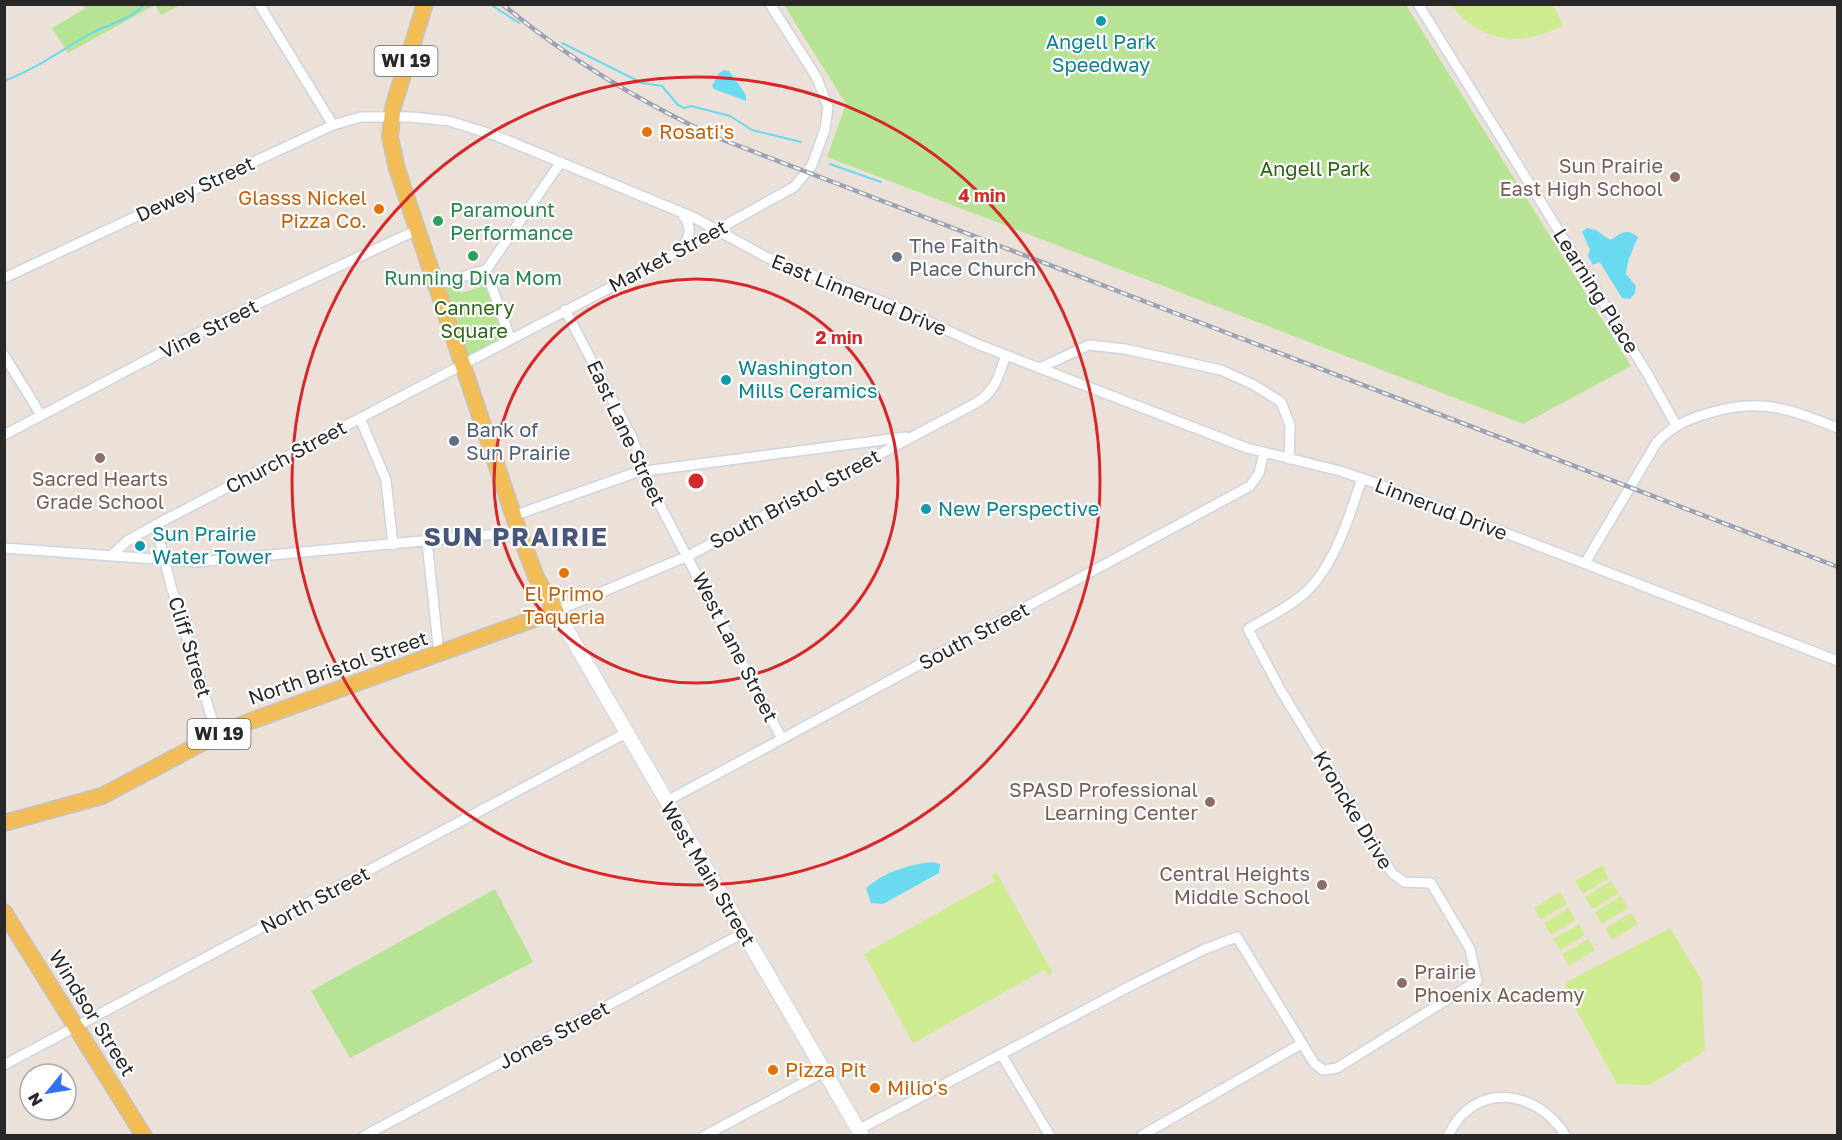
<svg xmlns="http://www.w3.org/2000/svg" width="1842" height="1140" viewBox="0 0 1842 1140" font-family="'Golos Text',sans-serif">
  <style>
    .green { fill: #b7e394 }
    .pitch { fill: #ceeb8f }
    .water { fill: #69daf0 }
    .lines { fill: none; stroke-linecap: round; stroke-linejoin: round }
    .stream { stroke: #69daf0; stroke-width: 2 }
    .street-casing { stroke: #ced4e2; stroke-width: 12 }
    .secondary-casing { stroke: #ced4e2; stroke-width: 16 }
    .primary-casing { stroke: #c3c3c3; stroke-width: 18 }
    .street { stroke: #fff; stroke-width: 9 }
    .secondary { stroke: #fff; stroke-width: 14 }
    .primary { stroke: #f2bd57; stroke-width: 15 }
    .rail-casing { stroke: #9ca2b3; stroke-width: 4.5 }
    .rail { stroke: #fff; stroke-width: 2; stroke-dasharray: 7; stroke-linecap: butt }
    .ring { fill: none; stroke: #d62828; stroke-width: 3 }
    .culture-dot { fill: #0f9aa8; stroke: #fff; stroke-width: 2 }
    .food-dot { fill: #e8710a; stroke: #fff; stroke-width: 2 }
    .education-dot { fill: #8d6e63; stroke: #fff; stroke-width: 2 }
    .leisure-dot { fill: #2e9e5b; stroke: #fff; stroke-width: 2 }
    .worship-dot { fill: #6b7280; stroke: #fff; stroke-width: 2 }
    .service-dot { fill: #5c6f8a; stroke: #fff; stroke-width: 2 }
    .labels { text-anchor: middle; stroke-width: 4.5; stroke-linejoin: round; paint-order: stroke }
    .shield { fill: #fff; stroke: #686868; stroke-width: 1.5 }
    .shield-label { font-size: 18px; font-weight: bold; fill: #282828 }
    .culture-label { font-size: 20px; fill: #0d838f; stroke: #fff; text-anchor: start }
    .food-label { font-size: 20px; fill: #c56008; stroke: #fff; text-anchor: start }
    .education-label { font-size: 20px; fill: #785e54; stroke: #fff; text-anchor: end }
    .park-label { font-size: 20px; fill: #306518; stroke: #fff }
    .street-label { font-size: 20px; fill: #282828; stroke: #fff }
    .leisure-label { font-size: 20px; fill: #27864d; stroke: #fff; text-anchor: start }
    .worship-label { font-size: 20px; fill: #5b616d; stroke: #fff; text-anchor: start }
    .service-label { font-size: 20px; fill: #4e5e75; stroke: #fff; text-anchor: start }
    .district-label { font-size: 26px; font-weight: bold; letter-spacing: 1.5px; fill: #485679; stroke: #fff }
    .centre { fill: #d62828; stroke: #fff; stroke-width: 3 }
    .ring-label { font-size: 18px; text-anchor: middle; font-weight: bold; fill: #d62828; stroke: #fff; stroke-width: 4.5; stroke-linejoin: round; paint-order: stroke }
  </style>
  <rect width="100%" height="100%" fill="#ebe1d9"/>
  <path class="green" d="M81 5H180L161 15 155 5 68 53 52 28 86 8Z
    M784 5H1406L1631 366 1523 424 827 157 846 104Z
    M481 271 510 338 462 365 436 285 452 280 461 293 481 287 472 274Z
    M495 889 533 962 350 1058 311 991Z"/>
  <path class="pitch" d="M1451 5H1553L1563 25C1523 48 1479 42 1451 5Z
    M1602 865 1609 878 1583 894 1575 881Z
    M996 872 1053 973 1048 975 1044 970 913 1043 864 954 995 881 992 875Z
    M1611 881 1619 893 1593 909 1585 897Z
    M1560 892 1567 904 1541 920 1534 908Z
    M1621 896 1628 908 1602 924 1595 912Z
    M1569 908 1576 920 1551 935 1544 923Z
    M1631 913 1638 924 1612 940 1605 928Z
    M1579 924 1585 935 1560 950 1553 939Z
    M1670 928 1702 981 1705 1051 1650 1085 1617 1084 1565 990 1567 982Z
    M1588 939 1595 950 1569 966 1562 954Z"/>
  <path class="water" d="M724 70 729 71 746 95V101L714 89 712 86 719 73Z
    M1587 228 1596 230 1610 240C1621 234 1626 227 1638 237 1633 250 1627 259 1626 274L1636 286 1635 293 1630 299 1622 298 1601 264 1599 262 1593 265 1588 256 1590 250 1582 232Z
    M932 862 940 864 939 873 883 904 871 903 866 888C884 872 908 865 932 862Z"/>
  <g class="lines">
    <path class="stream" d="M490 4 519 23
      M562 43 642 83 662 86 678 105 684 108 691 106 730 116 752 130 801 142
      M4 81C34 70 60 51 88 35 107 24 129 21 145 4
      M830 164 881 182"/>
    <defs>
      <path id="street" d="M259 4 333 125
        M1418 4 1647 373 1676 425
        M680 249C692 235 692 227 681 212
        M484 273 561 162
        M4 278 333 125 361 117H411L449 121 497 136 695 218 766 257 894 306 977 344 1247 448 1340 471 1381 485 1838 661
        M436 285 481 271 488 276 510 338
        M565 310 632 437 649 484 782 739
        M4 355 41 415
        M1042 367 1089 345 1125 349 1221 370 1254 385 1281 402 1290 425 1289 459
        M360 418 386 480 393 545
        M4 435 227 318 417 230
        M513 516 637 472 906 437
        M156 525 171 586 217 735
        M427 542 439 654
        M4 548 196 562 519 532
        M113 554 127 541 161 522 644 270 794 187 812 165 825 129 828 107 817 78 770 4
        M1585 563 1657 442C1672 426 1688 419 1709 413 1759 397 1790 409 1838 428
        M556 611 688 556 976 403C995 392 999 375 1006 355
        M665 802 1250 486 1259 473 1264 453
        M1001 1054 1050 1136
        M4 1065 626 733
        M858 1130 1136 983 1205 949 1237 937 1314 1063 1323 1070 1337 1068 1477 981 1470 949 1431 883 1404 882 1392 873 1280 689 1248 629C1268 617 1290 607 1307 591 1335 564 1350 515 1362 478
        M364 1136 743 933
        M704 1136 824 1072
        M1141 1136 1301 1044
        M1448 1136C1474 1080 1537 1089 1566 1136"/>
      <path id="secondary" d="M556 611 862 1136"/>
      <path id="primary" d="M4 823 102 796 217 735 251 721 556 611 536 577 519 532 397 169 390 137 393 107 425 4
        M4 912 144 1136"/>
    </defs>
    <use href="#street" class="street-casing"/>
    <use href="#secondary" class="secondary-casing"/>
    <use href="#primary" class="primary-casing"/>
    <use href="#street" class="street"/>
    <use href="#secondary" class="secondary"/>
    <use href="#primary" class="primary"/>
    <defs>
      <path id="rail" d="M502 4C567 58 642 103 718 138L1838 567"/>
    </defs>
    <use href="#rail" class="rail-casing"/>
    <use href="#rail" class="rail"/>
  </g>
  <g class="ring">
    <circle cx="696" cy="481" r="202"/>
    <circle cx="696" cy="481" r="404"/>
  </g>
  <g class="culture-dot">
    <circle cx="1101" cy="21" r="6"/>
    <circle cx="726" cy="380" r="6"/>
    <circle cx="926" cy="509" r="6"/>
    <circle cx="140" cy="546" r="6"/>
  </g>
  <g class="food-dot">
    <circle cx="647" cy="132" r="6"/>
    <circle cx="379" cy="209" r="6"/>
    <circle cx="564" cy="573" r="6"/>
    <circle cx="773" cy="1070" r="6"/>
    <circle cx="875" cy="1088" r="6"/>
  </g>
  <g class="education-dot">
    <circle cx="1675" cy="177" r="6"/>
    <circle cx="100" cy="458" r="6"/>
    <circle cx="1210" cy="802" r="6"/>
    <circle cx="1322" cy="885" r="6"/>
    <circle cx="1402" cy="983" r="6"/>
  </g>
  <g class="leisure-dot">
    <circle cx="438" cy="221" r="6"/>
    <circle cx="473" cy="256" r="6"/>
  </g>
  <circle class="worship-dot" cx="897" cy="257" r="6"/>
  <circle class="service-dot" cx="454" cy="441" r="6"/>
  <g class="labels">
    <g class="shield">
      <rect x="374.5" y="46" width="63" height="30" rx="4.5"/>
      <rect x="187.5" y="719" width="63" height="30" rx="4.5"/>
    </g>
    <g class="shield-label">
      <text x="406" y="67">WI 19</text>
      <text x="219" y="740">WI 19</text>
    </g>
    <g class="culture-label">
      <text x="1101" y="49" text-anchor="middle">Angell Park<tspan x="1101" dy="23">Speedway</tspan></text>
      <text x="738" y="375">Washington<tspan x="738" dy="23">Mills Ceramics</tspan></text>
      <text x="938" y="516">New Perspective</text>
      <text x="152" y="541">Sun Prairie<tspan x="152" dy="23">Water Tower</tspan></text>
    </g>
    <g class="food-label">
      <text x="659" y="139">Rosati's</text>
      <text x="367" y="205" text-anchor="end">Glasss Nickel<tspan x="367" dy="23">Pizza Co.</tspan></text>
      <text x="564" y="601" text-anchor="middle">El Primo<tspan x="564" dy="23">Taqueria</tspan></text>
      <text x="785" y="1077">Pizza Pit</text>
      <text x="887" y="1095">Milio's</text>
    </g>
    <g class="education-label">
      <text x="1663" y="173">Sun Prairie<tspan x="1663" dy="23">East High School</tspan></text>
      <text x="100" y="486" text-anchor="middle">Sacred Hearts<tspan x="100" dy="23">Grade School</tspan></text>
      <text x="1198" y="797">SPASD Professional<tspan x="1198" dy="23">Learning Center</tspan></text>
      <text x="1310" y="881">Central Heights<tspan x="1310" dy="23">Middle School</tspan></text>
      <text x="1414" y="979" text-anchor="start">Prairie<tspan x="1414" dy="23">Phoenix Academy</tspan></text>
    </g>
    <g class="park-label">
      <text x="1315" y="176">Angell Park</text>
      <text x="474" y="315">Cannery<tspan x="474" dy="23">Square</tspan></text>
    </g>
    <g class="street-label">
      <text transform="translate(195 189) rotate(-25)" y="7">Dewey Street</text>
      <text transform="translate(668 256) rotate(-28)" y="7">Market Street</text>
      <text transform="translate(1596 291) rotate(58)" y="7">Learning Place</text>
      <text transform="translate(859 295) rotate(22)" y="7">East Linnerud Drive</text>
      <text transform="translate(209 329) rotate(-27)" y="7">Vine Street</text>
      <text transform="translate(626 433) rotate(65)" y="7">East Lane Street</text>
      <text transform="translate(286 457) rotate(-28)" y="7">Church Street</text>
      <text transform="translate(795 499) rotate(-28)" y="7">South Bristol Street</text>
      <text transform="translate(1441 509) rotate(21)" y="7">Linnerud Drive</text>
      <text transform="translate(974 636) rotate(-28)" y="7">South Street</text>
      <text transform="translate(190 647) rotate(73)" y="7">Cliff Street</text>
      <text transform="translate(735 647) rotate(63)" y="7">West Lane Street</text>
      <text transform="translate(338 668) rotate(-19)" y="7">North Bristol Street</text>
      <text transform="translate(1353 810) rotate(59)" y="7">Kroncke Drive</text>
      <text transform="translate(708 874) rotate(59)" y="7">West Main Street</text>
      <text transform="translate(315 900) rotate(-28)" y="7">North Street</text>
      <text transform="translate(92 1013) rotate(58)" y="7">Windsor Street</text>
      <text transform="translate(554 1035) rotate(-28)" y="7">Jones Street</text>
    </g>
    <g class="leisure-label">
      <text x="450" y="217">Paramount<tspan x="450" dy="23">Performance</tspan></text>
      <text x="473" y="285" text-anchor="middle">Running Diva Mom</text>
    </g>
    <g class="worship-label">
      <text x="909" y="253">The Faith<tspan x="909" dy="23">Place Church</tspan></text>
    </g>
    <g class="service-label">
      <text x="466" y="437">Bank of<tspan x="466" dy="23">Sun Prairie</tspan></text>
    </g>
    <g class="district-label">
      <text x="516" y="546">SUN PRAIRIE</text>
    </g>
  </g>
  <circle cx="696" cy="481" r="9" class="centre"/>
  <g class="ring-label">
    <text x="982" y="202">4 min</text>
    <text x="839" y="344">2 min</text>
  </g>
  <rect width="1842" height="1140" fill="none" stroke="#282828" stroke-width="12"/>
  <g transform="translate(48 1092) rotate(240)"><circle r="28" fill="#ffffff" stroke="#a9a9a9" stroke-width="1.5"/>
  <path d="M0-4.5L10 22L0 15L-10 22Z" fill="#3570fc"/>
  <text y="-9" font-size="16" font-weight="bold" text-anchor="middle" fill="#282828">N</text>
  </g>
</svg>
